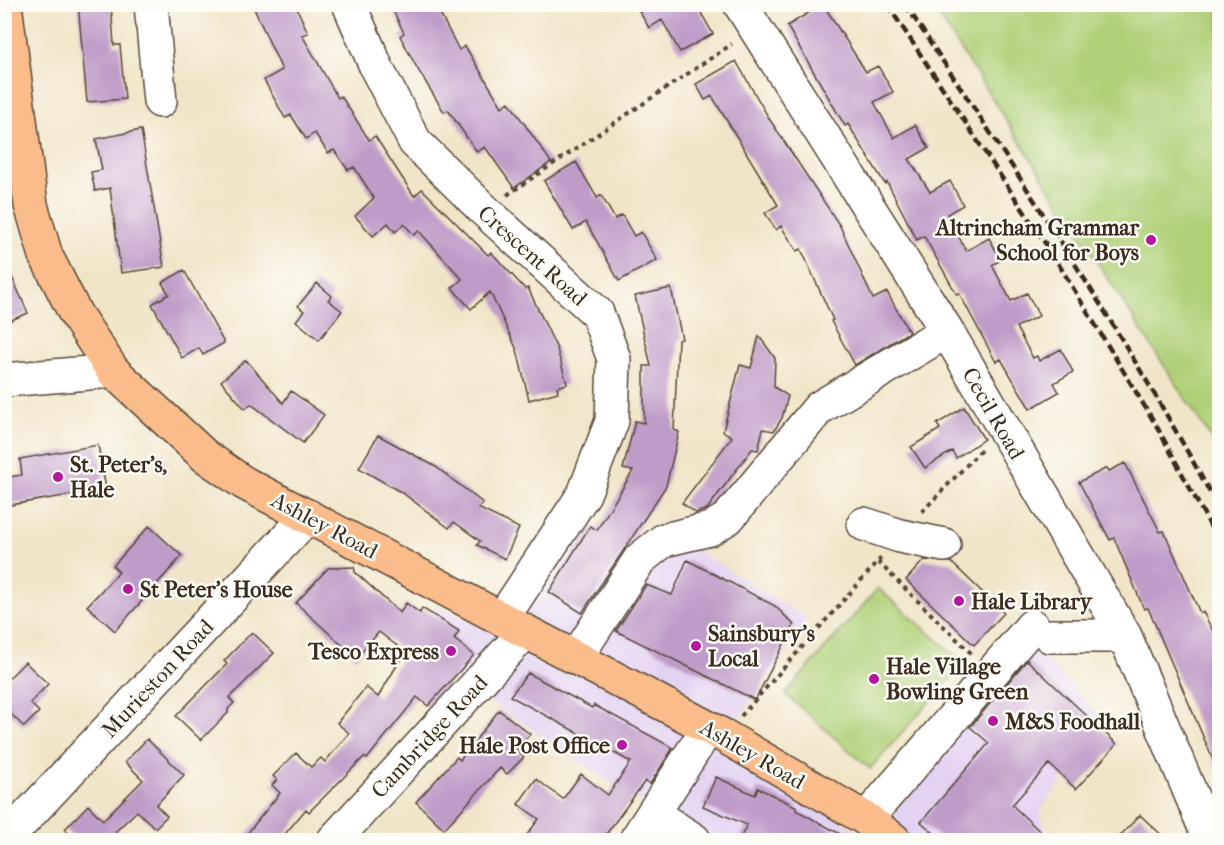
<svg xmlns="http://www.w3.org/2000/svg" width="1224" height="845" viewBox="0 0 1224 845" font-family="'IM FELL French Canon',serif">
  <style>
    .built { fill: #e3d3f2 }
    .green { fill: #b0d078; stroke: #767d4b; stroke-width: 1.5 }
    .building { fill: #bf9bc8 }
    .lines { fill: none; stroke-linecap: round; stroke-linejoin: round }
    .minor-casing { stroke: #564638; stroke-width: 36 }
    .major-casing { stroke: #564638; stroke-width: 36 }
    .path { stroke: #564638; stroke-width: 4; stroke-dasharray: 4.5 4.5; stroke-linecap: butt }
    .minor { stroke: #fff; stroke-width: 33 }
    .major { stroke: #f9bc8a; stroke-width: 33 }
    .rail { stroke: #3b2a1e; stroke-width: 4.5; stroke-dasharray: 9 4.5; stroke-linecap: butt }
    .poi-dot { fill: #b5179e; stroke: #fdfcf7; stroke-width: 2 }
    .labels { text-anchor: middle; stroke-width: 5; stroke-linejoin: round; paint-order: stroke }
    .poi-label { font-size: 22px; font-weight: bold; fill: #3b2a1e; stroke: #fdfcf7; text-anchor: start }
    .street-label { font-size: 22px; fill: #3b2a1e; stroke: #fdfcf7 }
  </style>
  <rect width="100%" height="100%" fill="#fdfcf7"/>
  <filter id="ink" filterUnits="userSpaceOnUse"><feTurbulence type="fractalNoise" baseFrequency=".0167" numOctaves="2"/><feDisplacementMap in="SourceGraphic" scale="12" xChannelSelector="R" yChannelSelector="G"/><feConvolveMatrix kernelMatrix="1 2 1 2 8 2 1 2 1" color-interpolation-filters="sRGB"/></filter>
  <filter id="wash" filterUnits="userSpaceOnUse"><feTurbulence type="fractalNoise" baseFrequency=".008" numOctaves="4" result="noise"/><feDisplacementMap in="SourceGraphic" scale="24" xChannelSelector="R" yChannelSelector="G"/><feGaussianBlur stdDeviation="1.35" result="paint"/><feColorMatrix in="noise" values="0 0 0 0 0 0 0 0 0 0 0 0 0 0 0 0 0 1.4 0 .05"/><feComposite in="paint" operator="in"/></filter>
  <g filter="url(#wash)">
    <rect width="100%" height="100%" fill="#f0e5c8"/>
    <path class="built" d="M583 524 686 544 808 619 720 746 857 831 1029 641 1104 722 1039 812 1050 840H711L688 825 639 801 408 647 438 607 493 631Z"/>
    <path class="green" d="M932 5H1219V451Z
      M878 588 964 663 870 769 785 694Z"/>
    <g id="blocks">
      <path class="building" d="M78 4H111L114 45H120L125 99 87 102Z
        M252 4H295L308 33 302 35 338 98 341 96 369 140 375 136 414 196 422 189 488 255 491 252 525 289 528 288 557 349 567 384 557 387 558 392 529 400 517 350 490 292 471 309 452 288 462 279 419 231 414 235 404 224 395 232 388 223 373 236 355 216 374 198 354 167 348 170 334 150 328 153 315 133 306 139 291 115 285 118 264 80 282 70Z
        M390 4H435L459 50 465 46 502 107 509 102 551 162 514 188 485 147 477 152 448 110 444 112 417 68 400 36 404 33Z
        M635 4H696L713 34 680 52 662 20 649 28Z
        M823 4 866 72 878 66 893 92 874 102 894 138 915 125 929 148 909 159 930 192 950 181 963 205 947 214 966 251 989 238 1001 260 992 265 1011 301 1027 293 1039 316 1016 327 1033 358 1037 356 1039 361 1061 349 1073 372 1054 383 1059 392 1030 409 1001 359 996 362 959 293 957 295 924 236 917 240 887 182 885 184 848 124 845 126 787 26Z
        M736 61 770 120 840 226 873 299 887 292 909 332 855 365 831 321 833 320 801 249 797 251 781 226 776 230 765 213 778 205 712 96 705 100 696 84Z
        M141 130 164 267 121 273 110 188 95 191 91 172 102 170 96 139Z
        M576 162 597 198 601 195 615 219 622 215 634 236 641 232 657 260 619 281 586 222 573 230 544 181Z
        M4 259 28 313 4 323Z
        M184 270 224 343 203 355 199 348 182 358 152 304 169 294 162 283Z
        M317 283 332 296 328 300 342 311 319 340 296 321 304 311 298 306Z
        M671 288 682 339 678 340 674 430 679 432 666 486 582 613 549 592 590 526 597 530 633 471 623 469 635 421 644 423V366H651L635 296Z
        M759 336 775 358 774 387 788 396 782 418 774 431 763 429 758 450 752 449 707 509 696 513 682 503 732 437 723 431 740 365 751 368Z
        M246 360 283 403 291 391 324 415 303 443 251 404 245 409 221 381Z
        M964 407 984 439 956 458 952 451 925 468 911 447 940 429 937 424Z
        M378 435 436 467 483 503 478 508 519 528 505 559 477 545 480 541 454 522 449 528 404 494 359 468Z
        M98 445 106 489 4 506V478L22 475 20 459Z
        M1125 463 1160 532 1164 531 1200 613 1203 612 1220 645V776L1148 608 1144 609 1114 538 1110 540 1079 482 1107 468 1109 471Z
        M149 526 182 556 115 631 87 606 119 572 113 566Z
        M687 560 775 606 794 625 755 700 616 631 646 585 672 595Z
        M924 560 951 562 1004 613 974 645 906 580Z
        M354 567 355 572 400 613 406 603 420 613 422 608 459 631 454 639 474 655 428 706 417 697 367 759 364 757 309 812 306 809 280 840H242L280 793 272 785 277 780 273 776 296 753 311 767 321 758 325 762 349 733 337 723 366 687 378 697 405 652 379 632 356 658 296 603 328 568Z
        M252 632 274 653 229 698 234 703 228 709V713L201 740 176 716 227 664 224 661Z
        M1027 660 1117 744 1076 789 1049 764 1012 805 1049 840H942L921 822 989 743 970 727Z
        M25 662 48 684 30 703 39 712 24 727 4 707V683Z
        M528 673 592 708 594 705 673 748 650 784 645 781 602 840H523L539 819 518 804 536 779 563 799 581 774 608 795 631 762 510 696Z
        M499 710 530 734 516 750 524 757 507 774 500 768 444 829 416 802 457 757 460 760Z
        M147 739 184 775 156 805 167 816 155 828 137 811 115 832 123 840H76L65 829 88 805 103 820 143 780 125 762Z
        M716 777 755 795 758 788 797 807 796 810 851 840H739L747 825 703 806Z
        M1140 815 1167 840H1116Z"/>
    </g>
  </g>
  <g filter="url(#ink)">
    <use href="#blocks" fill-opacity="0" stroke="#564638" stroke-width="1.5"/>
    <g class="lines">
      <defs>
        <path id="minor" d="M151 4 160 101
          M349 4 378 71 415 142 484 210 597 313 614 359 612 421 584 494 502 619
          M740 4 947 331 1125 636 1210 840
          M4 380 113 371
          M864 524 900 536 944 545
          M1050 636H1125
          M577 656 640 559 664 540 710 529 728 518 819 408 947 331
          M653 814 694 840
          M866 819 1032 626
          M5 840 308 516
          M334 840 525 632
          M636 840 708 728"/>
        <path id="major" d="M5 4 31 205 46 256 75 313 113 371 205 456 244 483 724 736 866 819 894 840"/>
      </defs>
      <use href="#minor" class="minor-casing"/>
      <use href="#major" class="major-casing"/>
      <path class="path" d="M507 195 732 44
        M922 512 983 448
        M878 562 973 655
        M741 716 881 558"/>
      <use href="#minor" class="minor"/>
      <use href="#major" class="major"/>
      <path class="rail" d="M887 4 1053 255 1156 425 1220 544
        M905 4C1015 170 1126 335 1220 511"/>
    </g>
  </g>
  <g class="poi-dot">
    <circle cx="1151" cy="240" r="6"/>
    <circle cx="58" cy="477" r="6"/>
    <circle cx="128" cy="589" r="6"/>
    <circle cx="959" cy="601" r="6"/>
    <circle cx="696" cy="646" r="6"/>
    <circle cx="451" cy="651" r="6"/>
    <circle cx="874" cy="679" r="6"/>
    <circle cx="993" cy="721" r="6"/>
    <circle cx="622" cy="745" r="6"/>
  </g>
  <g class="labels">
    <g class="poi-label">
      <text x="1139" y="235" text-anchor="end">Altrincham Grammar<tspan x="1139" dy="25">School for Boys</tspan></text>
      <text x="70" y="472">St. Peter's,<tspan x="70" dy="25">Hale</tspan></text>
      <text x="140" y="597">St Peter's House</text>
      <text x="971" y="609">Hale Library</text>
      <text x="708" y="641">Sainsbury's<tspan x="708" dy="25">Local</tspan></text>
      <text x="439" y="659" text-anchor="end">Tesco Express</text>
      <text x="886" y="674">Hale Village<tspan x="886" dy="25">Bowling Green</tspan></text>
      <text x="1005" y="729">M&amp;S Foodhall</text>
      <text x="610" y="753" text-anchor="end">Hale Post Office</text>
    </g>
    <g class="street-label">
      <text transform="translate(533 255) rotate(42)" y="8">Crescent Road</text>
      <text transform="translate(994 413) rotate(60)" y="8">Cecil Road</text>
      <text transform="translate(325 525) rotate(28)" y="8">Ashley Road</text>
      <text transform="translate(157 678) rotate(-47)" y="8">Murieston Road</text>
      <text transform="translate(429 736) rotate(-47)" y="8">Cambridge Road</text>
      <text transform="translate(753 754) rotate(30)" y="8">Ashley Road</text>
    </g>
  </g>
  <rect width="1224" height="845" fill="none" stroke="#fdfcf7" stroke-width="24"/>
</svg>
